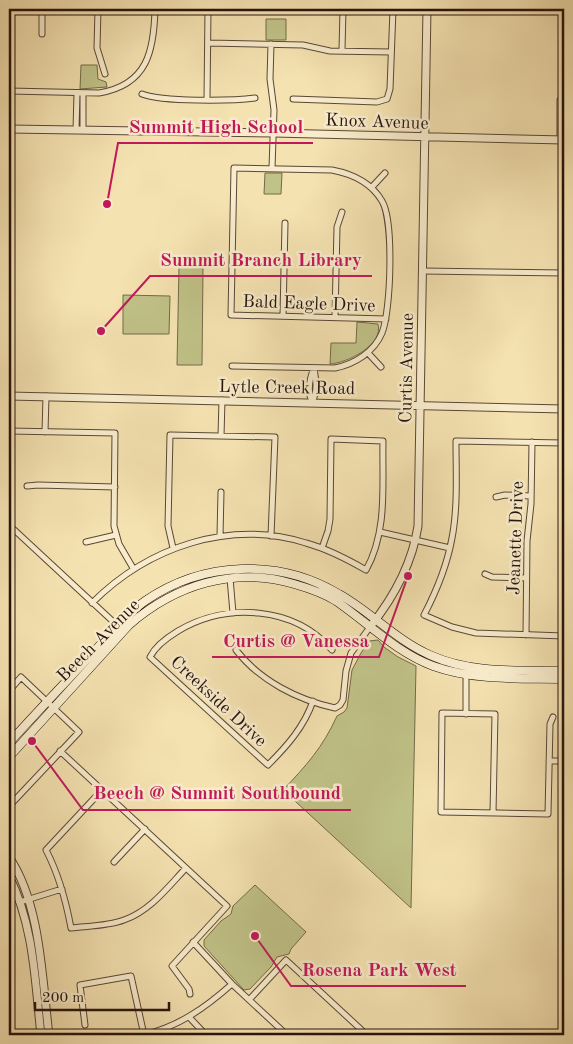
<svg xmlns="http://www.w3.org/2000/svg" width="573" height="1044" viewBox="0 0 573 1044" font-family="'Old Standard TT',serif">
  <style>
    .green { fill: #c0c288; stroke: #736a4a }
    .lines { fill: none; stroke-linecap: round; stroke-linejoin: round }
    .minor-casing { stroke: #5a4735; stroke-width: 7 }
    .tertiary-casing { stroke: #5a4735; stroke-width: 9 }
    .secondary-casing { stroke: #26130c; stroke-width: 9 }
    .minor { stroke: #f8eccc; stroke-width: 5 }
    .tertiary { stroke: #f8eccc; stroke-width: 7 }
    .secondary { stroke: #f8eccc; stroke-width: 8 }
    .labels { text-anchor: middle; stroke-width: 5; stroke-linejoin: round; paint-order: stroke }
    .street-label { font-size: 18px; fill: #26130c; stroke: #f8eccc }
    .leader { fill: none; stroke: #c2185b; stroke-width: 2 }
    .callout-dot { fill: #c2185b; stroke: #f8eccc; stroke-width: 2 }
    .callout-label { font-size: 19px; text-anchor: middle; font-weight: bold; fill: #c2185b; stroke: #f8eccc; stroke-width: 5; stroke-linejoin: round; paint-order: stroke }
  </style>
  <rect width="100%" height="100%" fill="#f5e2b1"/>
  <filter id="stains"><feTurbulence type="fractalNoise" baseFrequency=".004" numOctaves="4"/><feColorMatrix values="0 0 0 0 .2 0 0 0 0 .09 0 0 0 0 .02 0 0 0 .5 -.17"/></filter>
  <radialGradient id="worn" r=".72"><stop offset=".6" stop-color="#630" stop-opacity="0"/><stop offset="1" stop-color="#630" stop-opacity=".3"/></radialGradient>
  <path class="green" d="M266 19H286V40H266Z
    M81 65H97L98 79 106 82 107 87 80 89Z
    M265 173H282L281 194H264Z
    M179 267 203 268 202 365H177Z
    M123 295 170 296 169 334H123Z
    M357 322 378 324C384 345 347 363 330 364L331 343H356Z
    M378 640 384 647 398 657 416 666 411 908 283 790C306 766 323 747 337 716L344 712 347 708 352 670 361 653 369 641Z
    M255 885 306 932 291 949 289 954 277 957 271 967 250 989 244 990 204 946V940L221 921 231 914 233 906Z"/>
  <g class="lines">
    <defs>
      <path id="minor" d="M98 9 97 48 105 74
        M42 34V9
        M208 43 303 45 330 51 391 52
        M271 44 270 79 274 110 272 168
        M342 50 343 9
        M9 91 99 93C148 85 154 50 155 9
        M142 94C162 102 232 101 255 98
        M207 99 208 9
        M293 99 377 102 387 99 390 89 393 9
        M76 130 77 93
        M83 130V93
        M560 140V100
        M372 187 385 173
        M422 271 564 273
        M283 316 285 223
        M335 317 337 227 342 212
        M368 353 381 367
        M232 366 335 368C355 364 374 352 382 333 391 311 394 221 382 201 371 182 353 174 332 170L234 168 231 315 386 319
        M312 402C307 391 309 380 314 368
        M312 402C318 391 316 380 314 369
        M9 431 115 433 114 526 119 544 133 568
        M45 432 46 396
        M221 436 222 400
        M564 443 456 441C456 473 458 507 452 538 447 566 437 590 424 615L452 627 476 633 564 636
        M27 486 38 485 115 487
        M496 497 505 495 531 496
        M9 525 120 628
        M380 532 450 548
        M220 536 221 492
        M86 542 116 535
        M173 548 168 526 170 435 275 437 271 536
        M485 574 492 577 526 578
        M230 578 233 613
        M92 603C148 547 229 519 306 543 328 549 347 559 366 570 388 531 382 483 383 441L331 439 330 519 328 531 322 548
        M526 635 527 541 531 504 532 442
        M236 650C260 681 298 700 335 708L340 705 343 700 346 671 351 653 370 627
        M9 691 21 677 79 732 13 802
        M313 701C304 727 287 746 268 765L150 657C156 645 168 637 178 631 227 602 294 606 332 650
        M466 714V675
        M60 751 227 906 172 966 189 989 190 994
        M549 761H564
        M102 790 46 850C59 875 66 901 71 928 89 926 108 926 124 920 150 911 168 887 186 868
        M493 813 495 714 442 713 441 812 548 814 550 724 553 717
        M114 862 145 829
        M20 902 62 889
        M193 942 232 984 287 1035
        M249 1000 286 960 367 1035
        M189 1017 206 1035
        M85 1025 80 985 131 976 144 1035
        M143 1035C178 1027 205 1008 232 984"/>
      <path id="tertiary" d="M9 129 274 133 564 140
        M9 396 564 409
        M370 627C394 597 412 565 418 526L427 9
        M9 857C41 904 42 980 49 1035
        M9 876C34 926 35 981 41 1035"/>
      <path id="secondary" d="M9 743C35 714 62 686 89 657 107 638 124 616 145 601 203 561 279 558 339 594 371 612 396 640 430 655 472 674 519 670 564 671
        M9 757 129 625C175 585 234 566 294 584 308 588 323 593 336 601 368 623 396 652 433 666 475 681 520 678 564 679"/>
    </defs>
    <use href="#minor" class="minor-casing"/>
    <use href="#tertiary" class="tertiary-casing"/>
    <use href="#secondary" class="secondary-casing"/>
    <use href="#minor" class="minor"/>
    <use href="#tertiary" class="tertiary"/>
    <use href="#secondary" class="secondary"/>
  </g>
  <g class="labels">
    <g class="street-label">
      <text transform="translate(377 121) rotate(2)" y="6">Knox Avenue</text>
      <text transform="translate(309 303) rotate(2)" y="6">Bald Eagle Drive</text>
      <text transform="translate(406 368) rotate(-89)" y="6">Curtis Avenue</text>
      <text transform="translate(287 387) rotate(1)" y="6">Lytle Creek Road</text>
      <text transform="translate(515 538) rotate(-88)" y="6">Jeanette Drive</text>
      <text transform="translate(98 640) rotate(-45)" y="6">Beech Avenue</text>
      <text transform="translate(219 701) rotate(43)" y="6">Creekside Drive</text>
    </g>
  </g>
  <path class="leader" d="M107 204L118 143H313M101 331L150 276H372M408 576L379 657H212M32 741L83 810H351M255 936L291 986H466"/>
  <g class="callout-dot">
    <circle cx="107" cy="204" r="5"/>
    <circle cx="101" cy="331" r="5"/>
    <circle cx="408" cy="576" r="5"/>
    <circle cx="32" cy="741" r="5"/>
    <circle cx="255" cy="936" r="5"/>
  </g>
  <g class="callout-label">
    <text x="216" y="133">Summit High School</text>
    <text x="261" y="266">Summit Branch Library</text>
    <text x="296" y="647">Curtis @ Vanessa</text>
    <text x="217" y="799">Beech @ Summit Southbound</text>
    <text x="379" y="976">Rosena Park West</text>
  </g>
  <rect width="573" height="1044" fill="none" stroke="#f5e2b1" stroke-width="30"/>
  <rect x="10" y="10" width="553" height="1024" fill="none" stroke="#26130c" stroke-width="2.5"/>
  <rect x="15" y="15" width="543" height="1014" fill="none" stroke="#26130c"/>
  <path d="M35 1002v8h134v-8" fill="none" stroke="#26130c" stroke-width="2.5"/>
  <text x="42" y="1002" font-size="15" fill="#26130c" stroke="#f8eccc" stroke-width="4" paint-order="stroke">200 m</text>
  <rect width="100%" height="100%" filter="url(#stains)"/>
  <rect width="100%" height="100%" fill="url(#worn)"/>
</svg>
